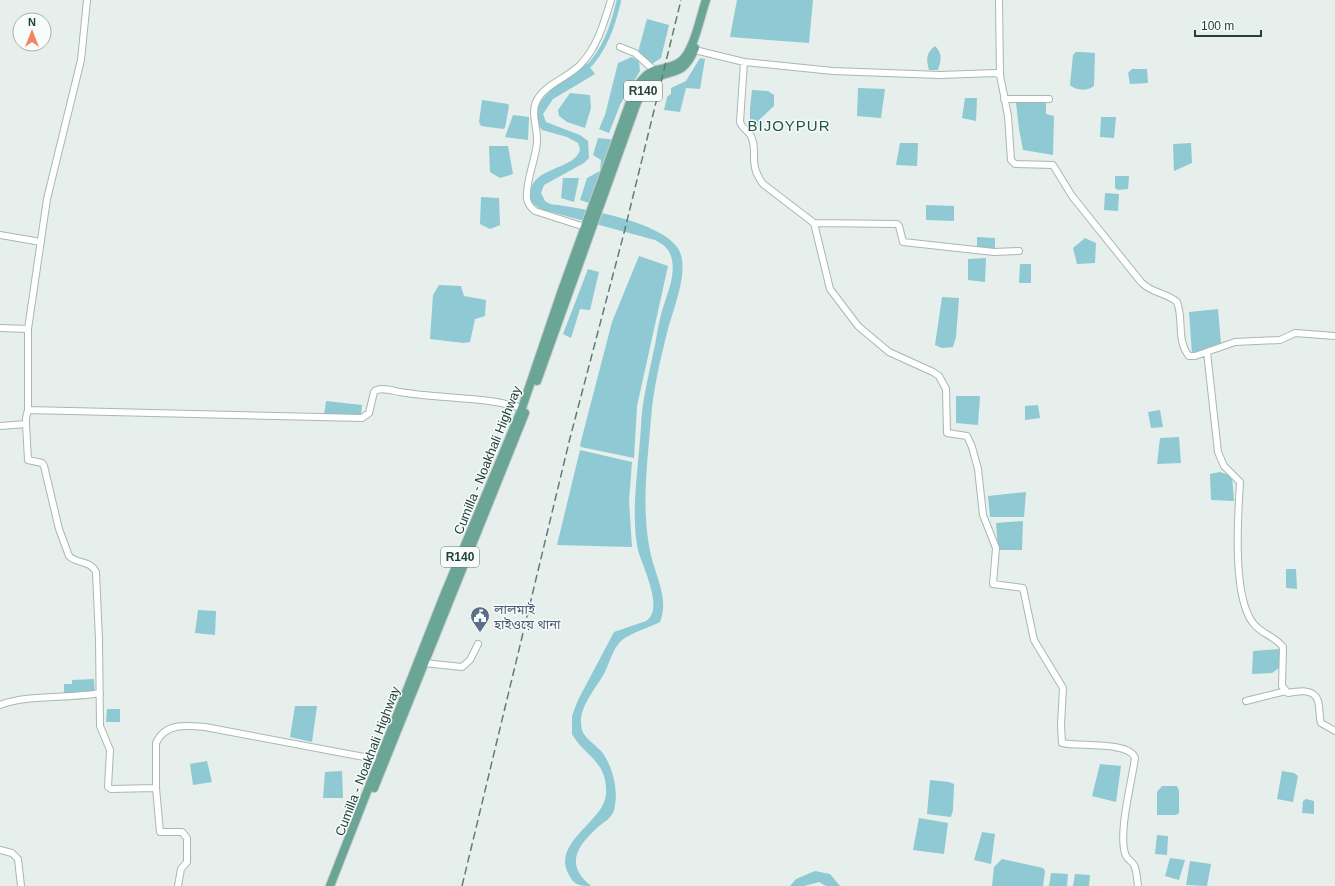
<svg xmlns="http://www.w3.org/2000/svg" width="1335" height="886" viewBox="0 0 1335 886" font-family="Helvetica,'Noto Sans Bengali',sans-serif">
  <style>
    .water { fill: #8ec9d4 }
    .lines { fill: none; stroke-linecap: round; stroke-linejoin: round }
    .canal { stroke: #8ec9d4; stroke-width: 4.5 }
    .minor-casing { stroke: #a8b8b2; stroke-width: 8 }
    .major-casing { stroke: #c2cac8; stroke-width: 10 }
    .minor { stroke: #fff; stroke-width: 6 }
    .major { stroke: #6aa596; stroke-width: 8 }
    .rail { stroke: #5f7d75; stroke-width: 1.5; stroke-dasharray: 8 4; stroke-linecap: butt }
    .labels { text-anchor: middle; stroke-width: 3; stroke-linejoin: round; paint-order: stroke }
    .shield { fill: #f7fbf9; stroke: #637a73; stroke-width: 1 }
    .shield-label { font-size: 12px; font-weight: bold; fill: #24423a }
    .street-label { font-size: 13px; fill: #24423a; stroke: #f7fbf9 }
    .service-label { font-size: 13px; fill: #4e5e75; stroke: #f7fbf9; text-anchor: start }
    .quarter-label { font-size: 15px; letter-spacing: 1px; fill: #1f5548; stroke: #f7fbf9 }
  </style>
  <rect width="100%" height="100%" fill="#e6efeb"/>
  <path class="water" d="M737 0H813L809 43 730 37Z
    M647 19 669 25 661 58 652 64 638 52Z
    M935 46C943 54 941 60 938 70H929C926 59 926 53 935 46Z
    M1082 52 1095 53 1094 86C1088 91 1076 91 1070 85L1073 55 1076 52Z
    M632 57 639 61 640 71 620 105 609 133 599 129 605 115 618 63Z
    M700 58 705 59 700 89 686 88 680 112 664 110 667 97 671 94V88L686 81Z
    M586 62 595 74 553 99 543 114 546 122 580 135 588 141 589 158 584 163 544 185 541 193 545 201 550 204C581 208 663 221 679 250 690 272 672 311 667 333 660 361 653 390 651 419 647 467 640 516 653 563 659 583 668 602 660 622 650 627 631 633 622 640 613 648 610 661 605 672 596 689 576 709 582 730 585 739 596 745 602 752 613 767 619 792 614 810 612 818 604 822 598 827 576 847 565 865 591 886 580 886 574 885 569 875 550 843 605 821 606 794 608 761 584 756 572 734V716L578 700 614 632 646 621C665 609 642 566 638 550 630 513 639 464 641 426 642 401 648 379 653 354 656 343 657 330 660 319 664 300 676 279 672 260 670 249 664 245 655 240L540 209 531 202C524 164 575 173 580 149L578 143 567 137 542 130C520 101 570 78 586 62Z
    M1132 69H1147L1148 83 1130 84 1128 73Z
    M858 88 885 89 881 118 857 116Z
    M752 90 768 91 774 95V106L760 119 759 126H750V108Z
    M570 93 590 95 591 108 585 128 567 122 559 116 558 110Z
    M965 98H977L976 121 962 118Z
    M482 100 508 104 509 106 505 128 503 129 481 126 479 122Z
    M1016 103H1046V114L1054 116 1053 155 1023 150 1019 129Z
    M513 115 529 117 528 140 505 137Z
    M1101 117H1116L1114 138 1100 137Z
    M598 138 616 140 589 203 580 200 587 178 600 171 601 160 593 155Z
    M900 143H918L917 166 896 165Z
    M1191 143 1192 163 1174 171 1173 144Z
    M489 146H508L513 174 500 178 490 172Z
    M1115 176H1129L1128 189 1118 190 1115 188Z
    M563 178H579L574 202 561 198Z
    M1105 193 1119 194 1118 211 1104 210Z
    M481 197 499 198 500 225 490 229 480 224Z
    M926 205 954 206V221L926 220Z
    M977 237 995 238V249L977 248Z
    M1085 238 1096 243 1095 263 1077 264 1073 248Z
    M639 256 668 266 637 406 634 458 581 447 580 445 612 322Z
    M986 258 985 282 968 280V259Z
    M1020 264H1031V283H1019Z
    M588 269 599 272 590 310 580 309 571 338 563 334Z
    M439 285 461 286 464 296 486 300 485 316 475 319 470 342 464 343 430 339 433 295Z
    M942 297 959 298 956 337 953 347 942 348 935 345Z
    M1218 309 1221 343 1192 354 1189 312Z
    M956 396H980L978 425 956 423Z
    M326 401 362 405 361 418 324 415Z
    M1038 405 1040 418 1025 420V406Z
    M1160 410 1163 427 1151 428 1148 412Z
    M1179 437 1181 463 1157 464 1160 438Z
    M580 450 632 462 629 501 632 547 557 545Z
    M1220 472 1232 476 1234 501 1211 500 1210 474Z
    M1026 492 1024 517H990L988 496Z
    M1023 521 1022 550H998L996 523Z
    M1286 569H1296L1297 589 1286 588Z
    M198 610 216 611 215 635 195 633Z
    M1279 649V668L1272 673 1252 674 1253 651Z
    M94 679 95 694H64V684H72V680Z
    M295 706H317L312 742 290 737Z
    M107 709H120V722H106Z
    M207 761 212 782 193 785 190 764Z
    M1100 764 1121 766 1116 802 1092 796Z
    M342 771 343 798H323L325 772Z
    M1282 771 1294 773 1298 776 1293 802 1277 799Z
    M930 780 949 782 954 784 953 810 951 817 927 814Z
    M1162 786H1177L1179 791V813L1176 815H1157V792Z
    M1306 799 1314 801V814L1302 813 1303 801Z
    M919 818 948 823 944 854 913 850Z
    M982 832 995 834 991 864 974 860Z
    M1157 835 1168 836 1167 855 1155 854Z
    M1170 858 1185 860 1179 880 1165 876Z
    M1002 859 1043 868 1045 871 1043 886H992L994 867Z
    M1190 861 1211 864 1207 886 1186 885Z
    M815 871 830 874 840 886H826L819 882 804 886H790L796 879Z
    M1051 873 1068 874 1067 886H1049Z
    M1075 874 1090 875 1089 886H1073Z"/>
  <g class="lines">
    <path class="canal" d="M586 69C605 50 613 26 619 0"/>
    <defs>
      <path id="minor" d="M999 1 1000 75
        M620 47 635 53 654 70
        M695 50 744 62 833 71 940 75 996 73 1000 75 1008 116 1011 160 1015 164 1053 165 1072 196 1141 282C1152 294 1166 292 1177 302 1184 320 1176 340 1189 356H1195L1235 342 1280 340 1295 333 1335 336
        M744 62 740 122C742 129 748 130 751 136 759 154 747 162 763 184L814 223 830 289 858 326 889 352 933 372 939 376 946 389 947 433 967 436 972 447 978 469 983 515 996 548 993 584 1023 588 1034 640 1063 688 1061 725 1062 743C1078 747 1129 741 1135 758 1132 781 1117 836 1126 856 1128 860 1132 861 1134 865 1137 871 1137 879 1138 886
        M1004 99H1049
        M814 223 897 224 899 226 903 242 994 252 1019 251
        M585 227 535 211C531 208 528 204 527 199 525 182 536 159 537 142 538 128 530 113 537 100 546 84 567 78 580 65 597 48 604 23 611 0
        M0 235 41 242
        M0 328 28 329
        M1207 352 1218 452 1224 466 1240 482C1238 515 1232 596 1253 623 1261 634 1275 636 1283 647L1282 686 1288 693C1298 691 1314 688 1318 701 1320 708 1319 716 1321 723L1335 731
        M28 410V329L47 199 81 60 87 0
        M26 424 28 460 42 463 44 466 59 529 69 556C77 564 90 560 96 572L99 640 100 726 110 750 108 787 111 789 156 788 160 832H182L187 838V862L181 869 178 886
        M0 426 26 424V418L28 410 362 418 369 413 374 392C379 386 393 391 400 392 440 399 482 396 522 408
        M424 663 462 667 470 660 478 644
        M1246 701 1286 691
        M0 705C28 694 68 699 100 693
        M156 788V743C165 723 186 725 205 727L380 760
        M0 850 12 853 18 859 21 886"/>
      <path id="major" d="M537 381 636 105C639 97 643 89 649 83 668 66 682 81 695 48
        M374 788 525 413
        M330 886 443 598 522 408 561 293 634 91C639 83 647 72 656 70 664 68 673 67 680 62 694 52 700 17 706 0"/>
    </defs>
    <use href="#minor" class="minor-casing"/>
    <use href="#major" class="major-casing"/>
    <use href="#minor" class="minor"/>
    <use href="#major" class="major"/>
    <path class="rail" d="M462 886 570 438 624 233 681 0"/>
  </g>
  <defs>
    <symbol id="civic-pin" viewBox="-11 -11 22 30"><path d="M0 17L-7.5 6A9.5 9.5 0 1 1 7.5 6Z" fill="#5c6f8a" stroke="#f7fbf9"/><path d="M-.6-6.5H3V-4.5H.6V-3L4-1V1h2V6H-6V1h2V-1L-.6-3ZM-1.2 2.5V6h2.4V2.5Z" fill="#fff"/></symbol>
  </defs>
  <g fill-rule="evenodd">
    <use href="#civic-pin" x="469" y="605" width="22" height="30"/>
  </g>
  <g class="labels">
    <g class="shield">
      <rect x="624" y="81" width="38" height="20" rx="3"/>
      <rect x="441" y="547" width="38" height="20" rx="3"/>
    </g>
    <g class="shield-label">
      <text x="643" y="95">R140</text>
      <text x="460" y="561">R140</text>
    </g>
    <g class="street-label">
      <text transform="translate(487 460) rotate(-68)" y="5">Cumilla - Noakhali Highway</text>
      <text transform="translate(367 761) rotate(-69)" y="5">Cumilla - Noakhali Highway</text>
    </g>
    <g class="service-label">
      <text x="494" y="614">লালমাই<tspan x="494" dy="15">হাইওয়ে থানা</tspan></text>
    </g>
    <g class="quarter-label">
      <text x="789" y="131">BIJOYPUR</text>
    </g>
  </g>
  <g transform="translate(32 32)"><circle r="19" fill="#f7fbf9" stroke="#a3b1ad"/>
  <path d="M0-3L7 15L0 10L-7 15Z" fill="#f4845f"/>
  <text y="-6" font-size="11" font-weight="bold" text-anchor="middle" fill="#24423a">N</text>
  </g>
  <path d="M1195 30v6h66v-6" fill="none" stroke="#24423a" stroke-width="2"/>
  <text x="1201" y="30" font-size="12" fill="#24423a" stroke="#f7fbf9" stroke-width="3" paint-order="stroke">100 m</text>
</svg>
